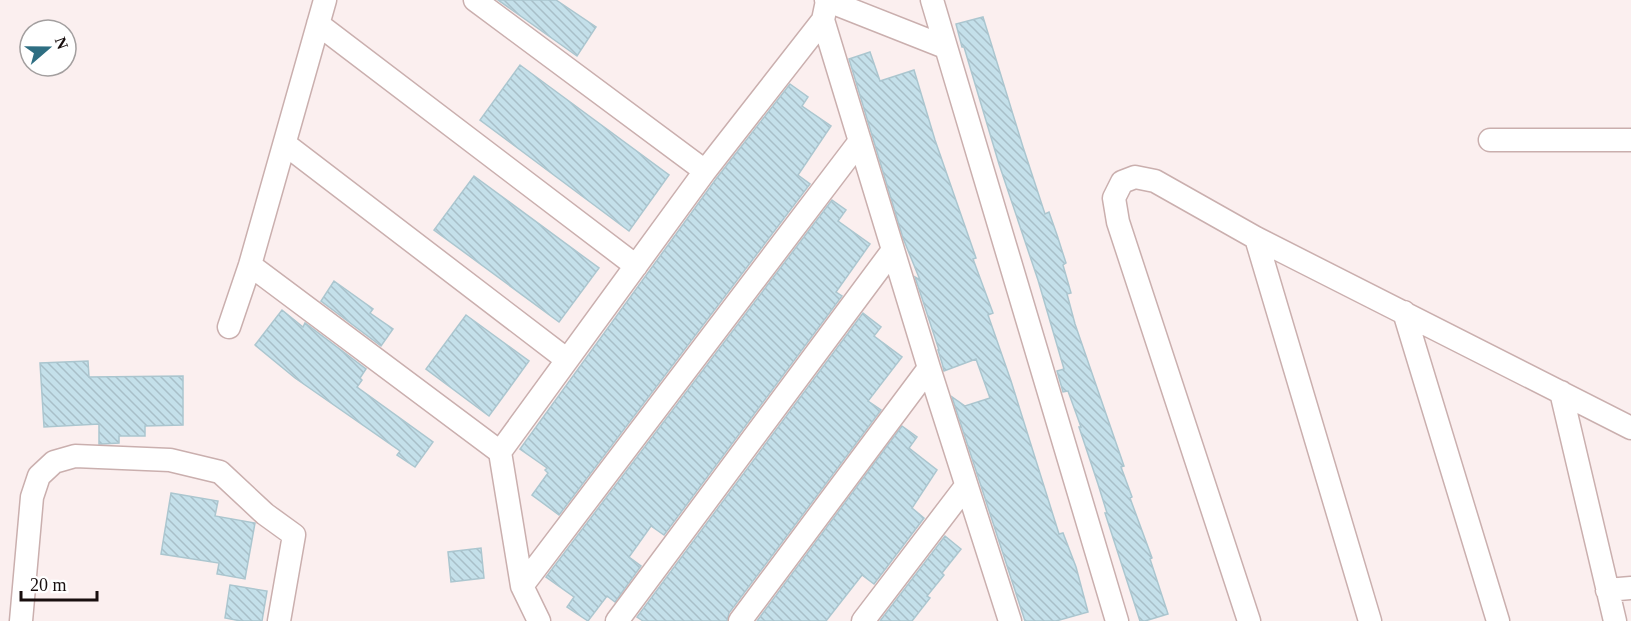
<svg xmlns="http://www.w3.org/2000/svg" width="1631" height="621" viewBox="0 0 1631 621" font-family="'Times New Roman',serif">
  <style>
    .building { fill: url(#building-back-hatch); stroke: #abc6cf; stroke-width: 1.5 }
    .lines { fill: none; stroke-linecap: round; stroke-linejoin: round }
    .minor-casing { stroke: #caafae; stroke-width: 25 }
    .minor { stroke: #fff; stroke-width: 22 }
  </style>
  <defs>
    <pattern id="building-back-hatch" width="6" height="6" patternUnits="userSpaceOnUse" patternTransform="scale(1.5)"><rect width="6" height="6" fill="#c4e0ea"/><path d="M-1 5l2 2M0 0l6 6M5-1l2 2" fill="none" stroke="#a8bfc8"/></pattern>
  </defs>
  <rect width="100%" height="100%" fill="#fbefef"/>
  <path class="building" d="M498 0H556L596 27 577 56Z
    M983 17 1023 147 1045 214 1049 212 1057 235 1066 263 1063 265 1071 293 1067 294 1075 324 1124 466 1121 467 1132 497 1130 498 1152 558 1150 559 1168 614 1145 621H1140L1105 513H1107L1098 484 1079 427H1081L1068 391 1063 392 1057 371 1064 369 1038 280 999 164 964 47H962L956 24Z
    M870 52 880 81 914 70 935 140 976 258 973 259 993 313 988 315 1011 381 1059 534 1063 533 1076 567 1088 612 1056 621H1025L952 397 965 406 990 398 976 359 944 371 942 363 938 350H939L915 277 920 280 903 238 849 59Z
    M520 65 669 175 629 231 480 120Z
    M790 84 808 97 802 106 831 126 798 175 810 184 559 515 532 495 548 473 545 470 547 468 520 449 716 179Z
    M474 176 599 268 559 322 434 230Z
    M832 200 846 210 838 221 870 244 836 292 842 296 664 535 651 526 629 557 641 566 615 602 607 596 588 621 567 607 574 597 546 577Z
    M334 281 373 309 370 313 393 329 381 346 321 301Z
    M282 310 303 327 305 323 366 369 360 378 362 380 357 387 433 442 415 467 397 455 400 451 295 378 255 345Z
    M863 313 881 327 874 336 902 357 868 401 881 410 729 613 727 621H643L637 617Z
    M466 315 529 361 489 416 426 369Z
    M88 361 89 377 183 376V425L145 426V436H119V443L102 444H99V424L44 427 40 363Z
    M902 426 917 437 909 448 937 470 912 508 924 518 874 584 862 575 826 621H757Z
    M171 493 218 501 215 516 255 523 245 579 217 574 219 563 161 554Z
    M945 536 961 549 942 573 944 575 927 596 930 598 912 621H880Z
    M481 548 484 578 451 582 448 552Z
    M230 585 267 591 262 621H241L225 618Z"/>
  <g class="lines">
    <defs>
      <path id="minor" d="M475 0 705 171
        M826 0 945 47
        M932 0 1117 621
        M823 20 929 368 1010 621
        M318 24 636 266
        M1490 140H1631
        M285 144 566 359
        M1256 238 1370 621
        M250 265 500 452
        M1404 312 1498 621
        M229 327 250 265 325 0
        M1561 392 1615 621
        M522 586 860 141
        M1607 590 1631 588
        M21 621 32 497 39 476 54 462 75 456 170 460 220 472 265 514 294 535 279 621
        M539 621 522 586 500 452 705 171 823 20 827 1
        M617 621 893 250
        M740 621 929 368
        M863 621 966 486
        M1249 621 1118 222 1114 198 1122 182 1135 177 1155 181 1256 238 1631 428"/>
    </defs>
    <use href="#minor" class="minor-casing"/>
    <use href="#minor" class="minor"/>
  </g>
  <g transform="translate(48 48) rotate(70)"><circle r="28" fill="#ffffff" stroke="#a39f9f" stroke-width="1.5"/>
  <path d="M0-4.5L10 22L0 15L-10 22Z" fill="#2e6e82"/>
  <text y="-9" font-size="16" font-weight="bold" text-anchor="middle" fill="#180e0e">N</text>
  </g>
  <path d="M21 591v9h76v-9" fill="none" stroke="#180e0e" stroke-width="3"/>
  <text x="30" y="591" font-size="18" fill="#180e0e" stroke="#ffffff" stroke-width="4.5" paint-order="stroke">20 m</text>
</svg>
